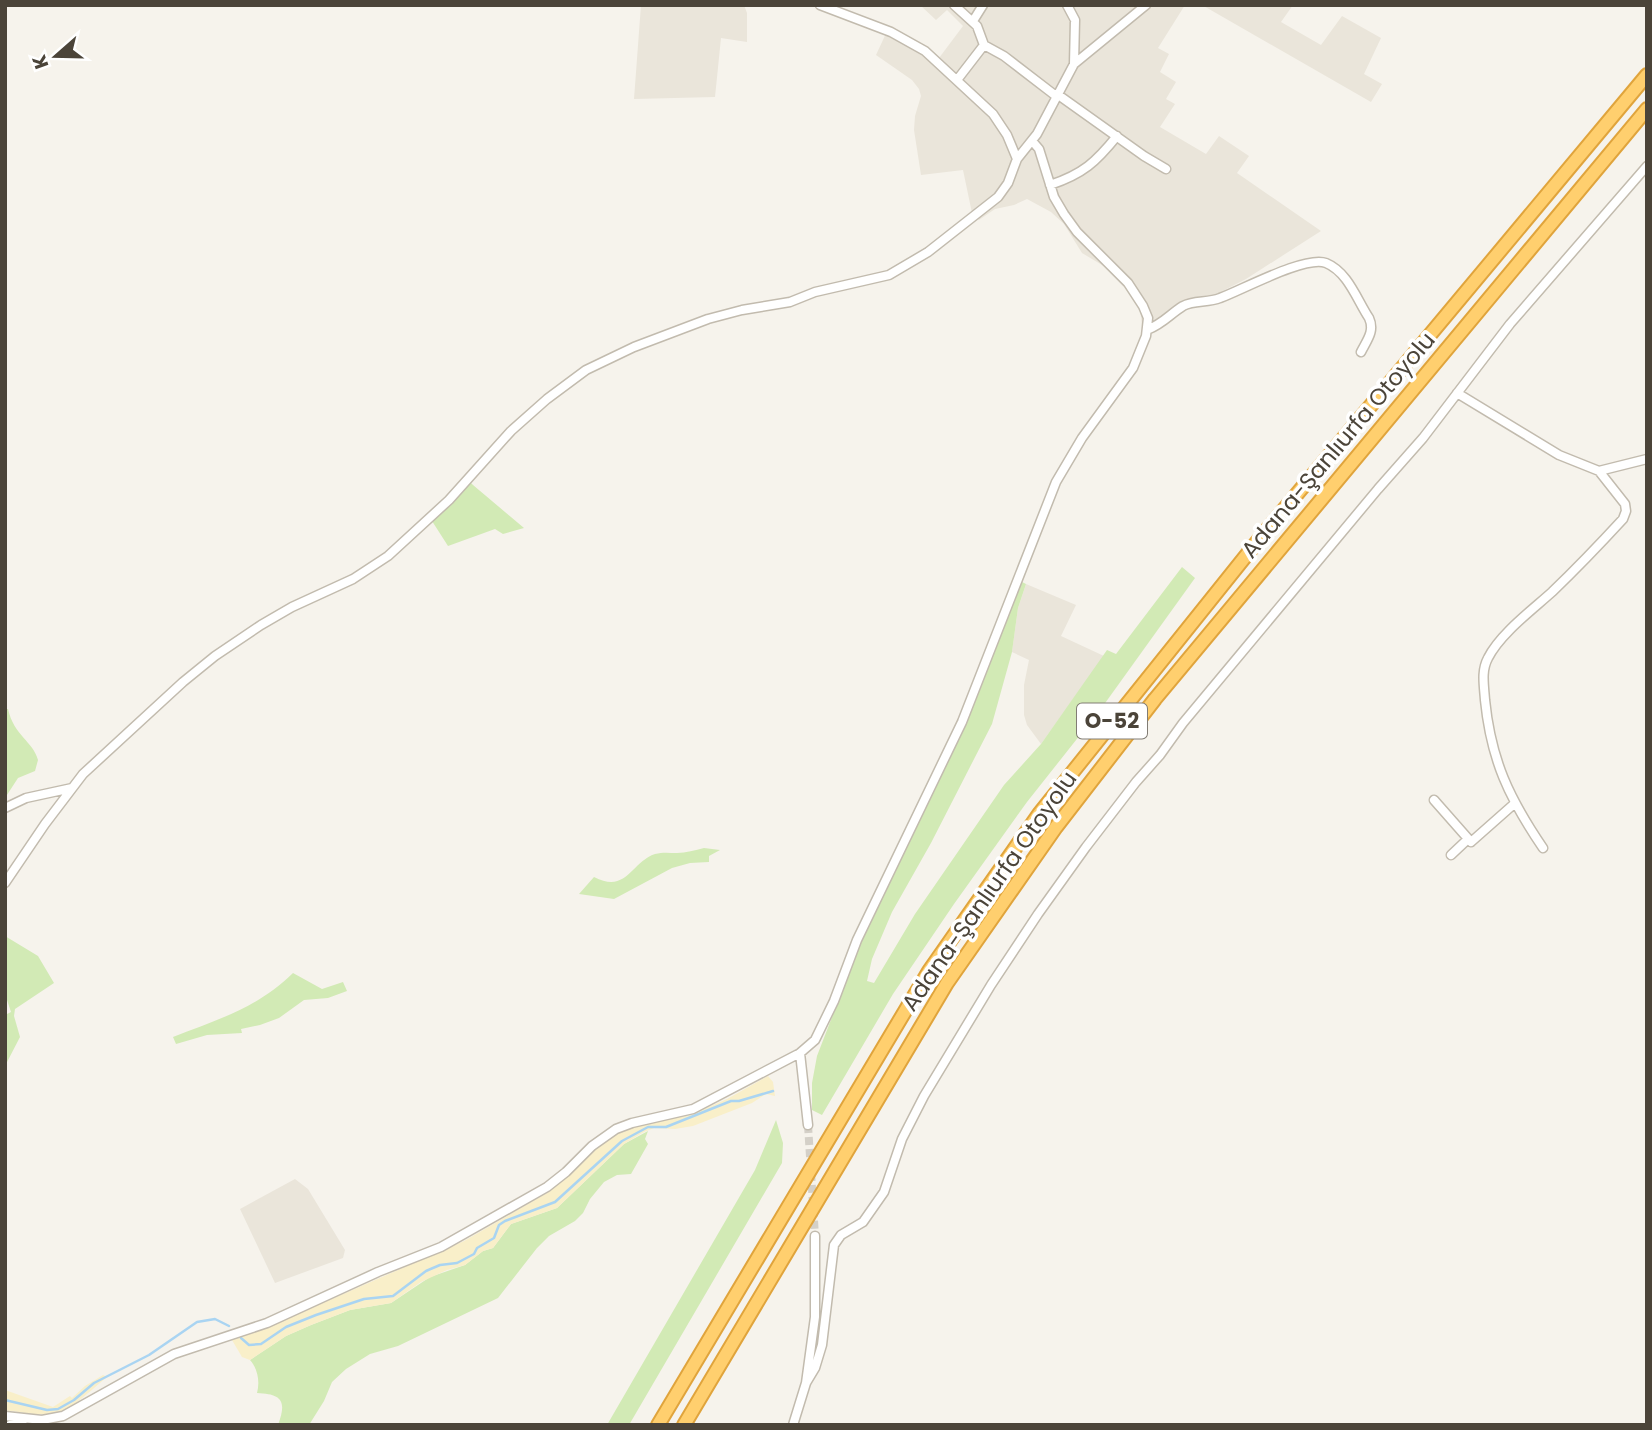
<svg xmlns="http://www.w3.org/2000/svg" width="1652" height="1430" viewBox="0 0 1652 1430" font-family="Poppins,sans-serif">
  <style>
    .residential { fill: #eae5da }
    .green { fill: #d2eab5 }
    .sand { fill: #f9efc9 }
    .lines { fill: none; stroke-linecap: round; stroke-linejoin: round }
    .stream { stroke: #a9d4f2; stroke-width: 2.5 }
    .minor-tunnel { stroke: #d4d0c8; stroke-width: 8; stroke-dasharray: 8 4; stroke-linecap: butt }
    .minor-casing { stroke: #c2bbae; stroke-width: 11 }
    .highway-casing { stroke: #e0a43c; stroke-width: 16 }
    .minor { stroke: #fff; stroke-width: 8 }
    .highway { stroke: #ffcf6e; stroke-width: 12 }
    .labels { text-anchor: middle; stroke-width: 7; stroke-linejoin: round; paint-order: stroke }
    .shield { fill: #fff; stroke: #817c74; stroke-width: 2 }
    .shield-label { font-size: 21px; font-weight: bold; fill: #4b4439 }
    .street-label { font-size: 23px; fill: #4b4439; stroke: #fff }
  </style>
  <rect width="100%" height="100%" fill="#f6f3ec"/>
  <path class="residential" d="M641 5H744L747 13V42L721 38 715 97 634 99Z
    M920 5H1185L1158 48 1169 54 1160 72 1176 82 1166 99 1175 104 1160 127 1206 154 1219 136 1249 156 1237 173 1321 231 1246 279 1195 305 1142 326 1140 308 1125 287 1107 268 1082 253 1064 224 1051 212 1027 199 1014 205 995 209 979 220 972 213 963 170 921 175 914 130 915 116 921 96 919 89 912 80 876 55 889 27 910 37 939 58 963 26 947 10 936 20Z
    M1202 5H1293L1281 22 1321 45 1342 16 1381 38 1364 74 1382 84 1371 102Z
    M1026 584 1076 605 1061 636 1104 656 1041 744 1027 725 1024 715V685L1029 660 1012 652 1018 608Z
    M295 1179 308 1189 345 1250 343 1258 275 1283 240 1209Z"/>
  <path class="green" d="M469 481 473 485 524 528 503 534 495 529 448 546 432 521Z
    M1182 567 1195 578 1103 706 1027 802 954 904 893 994 822 1115 812 1110V1083L817 1056 859 947 961 733 1022 582 1026 584 1018 608 1012 652 992 724 931 843 892 912 872 959 867 981 874 983 915 914 1004 785 1041 744 1107 650 1116 654Z
    M5 709H8C14 736 33 741 38 760L35 771 18 778 5 798Z
    M704 848 720 850 709 856V862L690 863 672 868 614 899 579 894 594 877C627 894 631 862 655 854 663 852 669 853 677 853 686 853 695 850 704 848Z
    M5 936 38 956 54 983 15 1009 14 1016 20 1037 5 1066V1015L11 1012 5 994Z
    M293 973 322 989 343 982 347 991 328 998 304 1000 279 1018 260 1025 241 1029 242 1033 207 1035 176 1044 173 1037C219 1019 257 1008 293 973Z
    M776 1120 783 1143 782 1163 629 1425H607L755 1170Z
    M648 1131 645 1139 648 1144 631 1174 617 1175 604 1182 590 1199 583 1213 575 1221 549 1236 537 1248 498 1298 398 1346 370 1354 346 1369 332 1382 324 1401 309 1425H278C287 1401 282 1394 257 1393 260 1382 258 1369 250 1360L286 1336 311 1325 350 1310 391 1303 430 1277 465 1265 483 1251 493 1248 511 1224 557 1208 624 1144Z"/>
  <path class="sand" d="M768 1076 773 1082 775 1096 766 1094 752 1103 693 1126 675 1129 654 1128 644 1132 624 1144 557 1208 511 1224 493 1248 483 1251 465 1265 447 1270 421 1282 391 1303 350 1310 311 1325 286 1336 250 1360 242 1357 232 1340 284 1320 464 1241 547 1193 564 1180 601 1144 616 1133 633 1127 690 1115 727 1099Z
    M103 1375 107 1377C63 1414 64 1420 5 1410V1390L53 1407 70 1396 72 1398 85 1386Z"/>
  <g class="lines">
    <path class="stream" d="M241 1338 249 1345 261 1344 286 1327 316 1315 364 1299 393 1296 426 1271 440 1265 457 1263 474 1254 477 1248 494 1238 499 1225 505 1221 555 1202 622 1141 648 1127H666L731 1101H739L773 1091
      M5 1400 47 1410 58 1409 74 1400 94 1383 149 1355 197 1322 215 1319 229 1326"/>
    <path class="minor-tunnel" d="M808 1125 815 1236"/>
    <defs>
      <path id="minor" d="M820 5 891 32 925 51 993 114 1007 135 1017 159
        M954 5 977 26 984 45 1004 56 1056 96
        M1067 5 1075 20 1074 64
        M973 21 983 5
        M957 80 984 45
        M1057 94 1144 156 1166 169
        M1050 185C1083 174 1096 162 1117 136
        M1147 330C1164 323 1170 314 1183 306 1194 300 1208 303 1220 298 1242 290 1306 255 1326 263 1348 272 1357 300 1369 318 1375 331 1367 340 1361 352
        M1457 393 1559 455 1599 471 1647 459
        M1434 800 1471 842 1514 804
        M5 808 26 798 72 788
        M1543 848C1509 798 1491 760 1485 700 1484 685 1481 671 1488 658 1500 634 1532 610 1552 592 1577 568 1600 544 1623 519L1626 511 1625 504 1599 471
        M1451 855 1468 839
        M5 883 45 824 83 774 183 682 215 656 261 625 292 607 353 579 388 556 449 500 511 431 547 399 586 370 634 347 708 319 742 310 790 302 815 292 889 275 928 252 998 197 1008 183 1017 159 1037 134 1074 64 1146 5
        M800 1053 808 1125
        M806 1383 815 1368 822 1345 834 1245 841 1235 863 1222 884 1192 902 1139 924 1096 991 985 1038 914 1086 847 1136 782 1160 755 1183 723 1378 489 1423 438 1510 324 1647 166
        M5 1416 42 1420 63 1416 174 1354 267 1323 378 1272 441 1247 547 1187 566 1172 592 1146 616 1129 632 1123 693 1109 800 1053 815 1040 834 1001 857 940 962 722 1056 482 1082 438 1133 368 1146 336 1148 318 1143 306 1128 283 1077 232 1064 214 1054 197 1039 149 1033 142
        M10 1425 25 1419
        M793 1425 806 1383 815 1317V1236"/>
      <path id="highway" d="M658 1425 929 971 1039 814 1261 537 1647 75
        M684 1425 947 983 1056 827 1155 699 1647 109"/>
    </defs>
    <use href="#minor" class="minor-casing"/>
    <use href="#highway" class="highway-casing"/>
    <use href="#minor" class="minor"/>
    <use href="#highway" class="highway"/>
  </g>
  <g class="labels">
    <rect class="shield" x="1077" y="703.5" width="70" height="35" rx="5"/>
    <g class="shield-label">
      <text x="1112" y="728">O-52</text>
    </g>
    <g class="street-label">
      <text transform="translate(1338 445) rotate(-50)" y="8">Adana-Şanlıurfa Otoyolu</text>
      <text transform="translate(989 891) rotate(-55)" y="8">Adana-Şanlıurfa Otoyolu</text>
    </g>
  </g>
  <rect width="1652" height="1430" fill="none" stroke="#4b4439" stroke-width="14"/>
  <g transform="translate(56 56) rotate(250)" stroke="#ffffff" stroke-width="5" paint-order="stroke">
  <path d="M0-5L12 26L0 18L-12 26Z" fill="#4b4439"/>
  <text y="-10" font-size="19" font-weight="bold" text-anchor="middle" fill="#4b4439">K</text>
  </g>
</svg>
